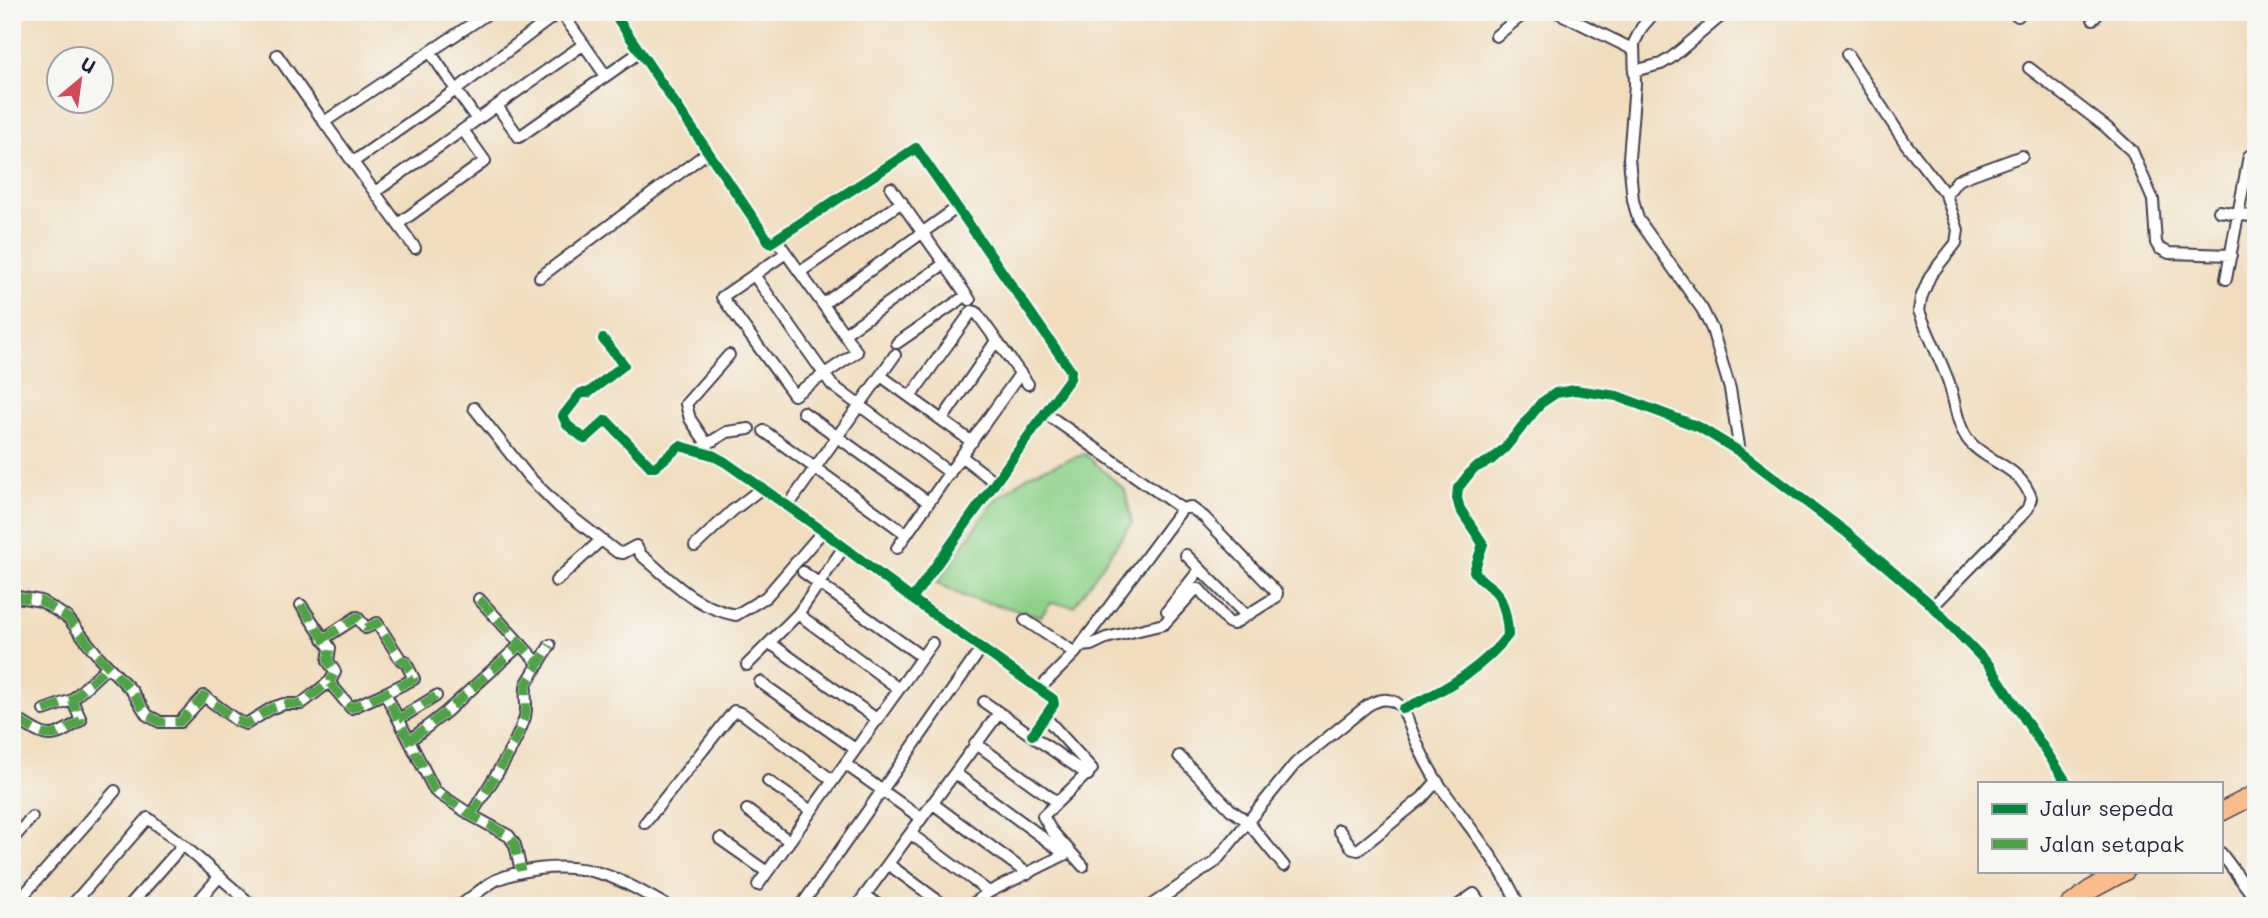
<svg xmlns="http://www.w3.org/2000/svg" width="2268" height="918" viewBox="0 0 2268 918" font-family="Mali,sans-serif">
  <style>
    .green { fill: #8dd189; stroke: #587a62; stroke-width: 2 }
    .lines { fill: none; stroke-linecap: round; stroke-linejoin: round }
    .minor-casing { stroke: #413e4f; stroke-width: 14 }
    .primary-casing { stroke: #413e4f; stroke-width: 21 }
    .minor { stroke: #fff; stroke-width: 10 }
    .primary { stroke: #fabc8b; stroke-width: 18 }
    .quiet { stroke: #50a245; stroke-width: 9; stroke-dasharray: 18 9; stroke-linecap: butt }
    .cycleway-casing { stroke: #f6f6f2; stroke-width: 15 }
    .cycleway { stroke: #00873e; stroke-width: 10 }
  </style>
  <rect width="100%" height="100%" fill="#f6f6f2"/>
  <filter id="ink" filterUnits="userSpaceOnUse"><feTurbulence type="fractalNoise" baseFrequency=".0143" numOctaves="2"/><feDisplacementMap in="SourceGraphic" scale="14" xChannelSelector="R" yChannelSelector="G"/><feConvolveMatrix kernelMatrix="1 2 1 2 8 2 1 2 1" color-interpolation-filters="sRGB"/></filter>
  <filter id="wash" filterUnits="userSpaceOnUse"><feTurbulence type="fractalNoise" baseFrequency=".00686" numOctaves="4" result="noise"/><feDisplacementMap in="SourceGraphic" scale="28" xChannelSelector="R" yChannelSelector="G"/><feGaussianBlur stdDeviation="1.57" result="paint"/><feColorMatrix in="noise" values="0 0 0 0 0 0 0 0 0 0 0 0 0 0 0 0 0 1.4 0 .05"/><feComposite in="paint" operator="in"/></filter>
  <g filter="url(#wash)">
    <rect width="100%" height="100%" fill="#f1ddbe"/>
    <path class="green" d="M1085 454 1125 490 1132 523 1074 606 1051 603 1041 616 965 597 937 583 994 501 1032 473Z"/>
  </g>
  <g filter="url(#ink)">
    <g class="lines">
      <defs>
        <path id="minor" d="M561 12 606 76
          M613 12 770 243 916 148 1071 371 1070 378 912 599
          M1557 12 1634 50
          M1655 12 1642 27 1634 43 1635 84 1629 158 1633 200 1638 219 1702 309 1712 329 1730 389 1740 452
          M2012 12 2018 16
          M2093 19 2100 12
          M1496 36 1526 12
          M430 52 477 120
          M1847 54 1906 144 1946 195
          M277 55 324 122 490 12
          M2029 68 2106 127 2132 151 2153 200 2156 243 2159 248 2169 253 2231 255
          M1634 71 1661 64 1671 58 1726 12
          M497 106 519 137 640 52
          M324 122 415 248
          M353 162 456 90 559 12
          M891 188 970 300
          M375 192 584 44
          M2219 211 2256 217
          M398 224 485 161 463 130
          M776 239 857 352 794 395 722 297 786 253
          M800 272 902 202
          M754 275 832 385 950 473
          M540 277 708 152
          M2226 279 2249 156
          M823 304 958 207
          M844 334 944 264
          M603 339 624 365 588 393H581L563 416 567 425 585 439 606 420 651 467H655L680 446 712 455 725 462 823 531 912 599 1053 699 1054 704 1032 735
          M897 343 967 295
          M881 376 972 442
          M910 397 972 311 976 312 1028 384
          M474 408 528 476 559 507 617 552 623 553 636 546 641 555C673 581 694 607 736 615L766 597 823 531
          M803 412 928 502
          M1045 413 1182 509 1190 507 1204 517 1277 593 1276 597 1233 624 1228 622 1199 589H1196L1164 624 1106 638 1091 645 1081 646
          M942 420 996 341
          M764 431 906 534
          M707 444 690 419 686 404 729 355
          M704 446 727 432 749 429
          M996 483 961 456 1020 374
          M788 506 895 355
          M695 546 732 511 762 488
          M897 548 961 456
          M1186 555 1246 615
          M803 572 922 657
          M556 581 601 540
          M12 596 41 601 68 618 99 657 132 691 147 715 160 722H180L204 696 236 720 246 724 272 708 284 704H301L329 682 351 708 385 693 435 791 471 815 509 836 515 845 521 871
          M479 599 539 664
          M301 605 330 648 328 661 335 672 330 682
          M1933 606 2022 515 2028 508 2031 498C2020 465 1987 463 1969 441 1956 425 1955 399 1948 380 1939 357 1928 334 1919 311L1921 298 1930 276 1956 243 1958 230 1946 195 1957 181 1965 177 2022 156
          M1167 611 1200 569
          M798 614 899 689
          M1025 620 1075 653 1182 509
          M323 639 357 617 366 628 377 623 401 660 405 661 414 679 385 693
          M770 643 878 720
          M747 665 798 614 844 547
          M760 682 855 749
          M1040 688 1075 653
          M984 702 1088 775
          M1403 709C1440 693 1483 668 1508 635 1508 623 1504 600 1495 591 1488 584 1479 580 1474 571L1483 544 1460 509 1457 498 1458 488 1473 469 1491 460 1505 448 1541 403 1556 393 1575 390 1617 396 1699 427 1740 452 1846 532 1927 601 1989 665 2067 783
          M44 710 72 700 108 666
          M1045 717 1092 769 1043 816 1051 830 1083 866
          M399 719 436 696
          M18 720C47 738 50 742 81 720L72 700
          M410 740 446 712 521 644
          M975 743 1057 802
          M1179 756 1231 810 1247 821 1284 866
          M845 764 921 818
          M955 773 1065 854
          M768 781 810 810
          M932 803 1028 874
          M747 810 789 841
          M471 815C489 785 512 754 524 720 529 707 523 695 527 683L550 645
          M645 823 734 711 743 714 832 780
          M1339 830 1353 849 1358 850 1422 798 1437 781
          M911 834 989 892
          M720 839 767 872
          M12 840 32 817
          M2221 853 2256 900
          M888 864 945 906
          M758 885 932 643
          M865 895 880 906
          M14 906 115 791
          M71 906 148 818 183 845 253 906
          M129 906 183 845
          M194 906 220 876
          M460 906C472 897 483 887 496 880 510 874 523 871 538 869 592 862 622 880 667 906
          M801 906 981 649
          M857 906 999 713
          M970 906 989 892 1070 852
          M1150 906 1215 862 1295 764 1367 706C1380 698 1392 696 1403 709 1414 736 1424 763 1441 787 1468 826 1500 862 1519 906
          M1457 906 1474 894 1482 906"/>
        <path id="primary" d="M2221 812 2256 794
          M2069 906 2090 890 2125 871"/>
      </defs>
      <use href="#minor" class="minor-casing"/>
      <use href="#primary" class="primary-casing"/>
      <use href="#minor" class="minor"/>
      <use href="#primary" class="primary"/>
      <path class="quiet" d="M12 596 41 601 68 618 99 657 132 691 147 715 160 722H180L204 696 236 720 246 724 272 708 284 704H301L329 682 351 708 385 693 435 791 471 815 509 836 515 845 521 871
        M479 599 539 664
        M301 605 330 648 328 661 335 672 330 682
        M323 639 357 617 366 628 377 623 401 660 405 661 414 679 385 693
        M44 710 72 700 108 666
        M399 719 436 696
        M18 720C47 738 50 742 81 720L72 700
        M410 740 446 712 521 644
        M471 815C489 785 512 754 524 720 529 707 523 695 527 683L550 645"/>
      <defs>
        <path id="cycleway" d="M613 12 770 243 916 148 1071 371 1070 378 912 599
          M603 339 624 365 588 393H581L563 416 567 425 585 439 606 420 651 467H655L680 446 712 455 725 462 823 531 912 599 1053 699 1054 704 1032 735
          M1403 709C1440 693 1483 668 1508 635 1508 623 1504 600 1495 591 1488 584 1479 580 1474 571L1483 544 1460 509 1457 498 1458 488 1473 469 1491 460 1505 448 1541 403 1556 393 1575 390 1617 396 1699 427 1740 452 1846 532 1927 601 1989 665 2067 783"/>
      </defs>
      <use href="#cycleway" class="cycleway-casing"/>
      <use href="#cycleway" class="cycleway"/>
    </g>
  </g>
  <rect width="2268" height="918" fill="none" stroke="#f6f6f2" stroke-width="42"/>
  <rect x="1978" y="782" width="245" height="91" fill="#f6f6f2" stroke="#a1a1a9" stroke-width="2"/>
  <rect x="1992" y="804" width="35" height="10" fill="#00873e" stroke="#a1a1a9" stroke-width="2"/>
  <text x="2040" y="816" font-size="21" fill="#22223b">Jalur sepeda</text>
  <rect x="1992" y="839" width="35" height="10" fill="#50a245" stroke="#a1a1a9" stroke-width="2"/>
  <text x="2040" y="852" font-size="21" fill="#22223b">Jalan setapak</text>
  <g transform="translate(80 80) rotate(29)"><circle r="33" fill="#f6f6f2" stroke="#a1a1a9" stroke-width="2"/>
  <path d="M0-5L12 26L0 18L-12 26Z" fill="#d1495b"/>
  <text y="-10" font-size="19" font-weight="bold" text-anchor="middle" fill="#22223b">U</text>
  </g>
</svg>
